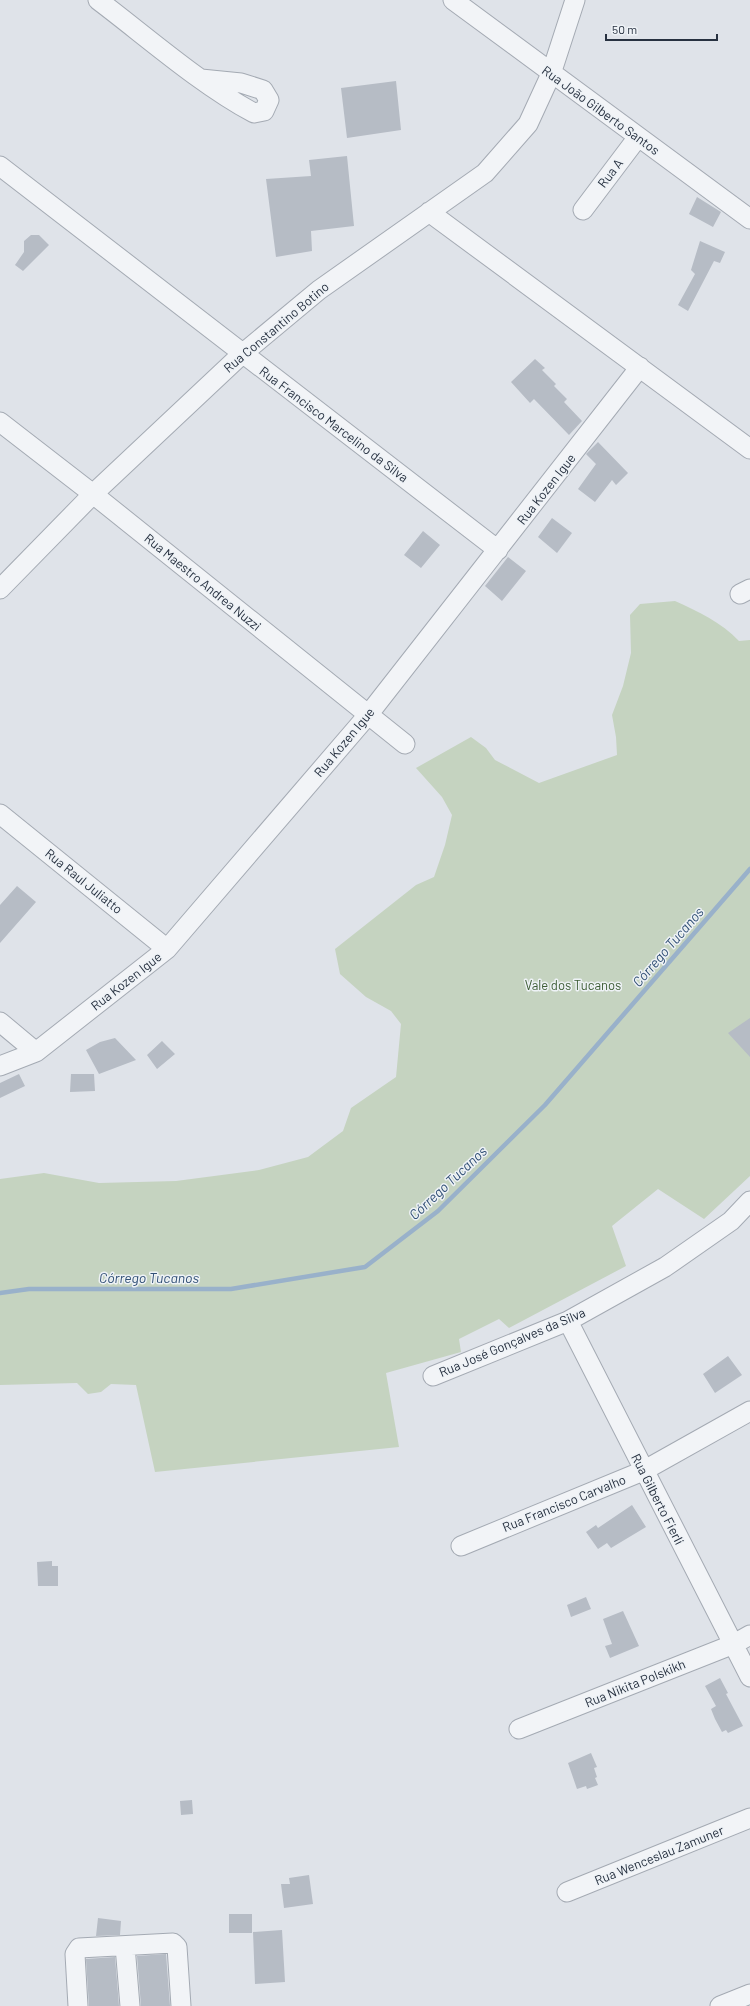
<svg xmlns="http://www.w3.org/2000/svg" width="750" height="2006" viewBox="0 0 750 2006" font-family="Barlow,sans-serif">
  <style>
    .green { fill: #c5d3c0 }
    .lines { fill: none; stroke-linecap: round; stroke-linejoin: round }
    .stream { stroke: #99b1ca; stroke-width: 4.5 }
    .building { fill: #b6bcc5 }
    .minor-casing { stroke: #a4aab3; stroke-width: 21 }
    .minor { stroke: #f2f4f7; stroke-width: 19 }
    .labels { text-anchor: middle; stroke-width: 3; stroke-linejoin: round; paint-order: stroke }
    .street-label { font-size: 13px; fill: #273140; stroke: #eef2f6 }
    .park-label { font-size: 13px; fill: #3c5c34; stroke: #eef2f6 }
    .water-label { font-size: 14px; font-style: italic; fill: #315075; stroke: #eef2f6 }
  </style>
  <rect width="100%" height="100%" fill="#dfe3e9"/>
  <path class="green" d="M675 601C699 612 721 622 739 641L750 640V1176L704 1219 658 1189 612 1226 626 1266 509 1328 499 1319 459 1339 461 1352 386 1373 399 1447 155 1472 136 1385 111 1384 101 1392 88 1394 77 1383 0 1385V1179L44 1173 99 1183 176 1181 259 1170 308 1157 343 1131 351 1108 396 1077 401 1024 391 1011 366 997 340 974 335 949 416 885 434 877 445 845 452 815 442 797 416 768 471 737 486 748 495 760 539 783 617 755 616 737 612 715 623 686 631 653 630 615 640 604Z"/>
  <g class="lines">
    <path class="stream" d="M0 1293 29 1289H231L365 1267 438 1211 545 1105 750 869"/>
  </g>
  <path class="building" d="M396 81 401 130 347 138 341 88Z
    M347 156 354 226 311 231 312 251 276 257 266 179 311 176 309 160Z
    M697 197 721 212 713 227 689 214Z
    M31 235H39L49 245 23 271 15 265 24 252V241Z
    M700 241 725 252 720 263 714 261 688 311 678 305 695 274 691 270Z
    M535 359 545 368 542 370 556 384 554 386 567 399 564 402 582 421 569 435 534 399 530 403 511 382Z
    M598 442 628 473 616 485 612 480 595 502 578 489 596 464 586 454Z
    M552 518 572 533 557 553 538 537Z
    M423 531 440 545 421 568 404 555Z
    M508 557 526 571 502 601 485 586Z
    M17 886 36 902 0 943V905Z
    M750 1018V1057L728 1033Z
    M115 1038 136 1060 99 1074 86 1050 100 1042Z
    M162 1041 175 1054 157 1069 147 1055Z
    M19 1074 25 1086 0 1098V1083Z
    M71 1074H94L95 1091 70 1092Z
    M728 1356 742 1375 715 1393 703 1374Z
    M632 1505 646 1527 611 1548 607 1543 598 1549 586 1532 596 1525 598 1528Z
    M52 1561V1566H58V1586H38L37 1562Z
    M586 1597 591 1609 571 1617 567 1605Z
    M623 1611 639 1646 610 1658 605 1646 612 1644 603 1619Z
    M720 1678 728 1693 726 1694 743 1726 728 1733 726 1730 722 1732 715 1719 711 1709 716 1706 705 1686Z
    M591 1753 597 1767 594 1768 597 1777 595 1778 598 1785 587 1789 586 1786 577 1789 568 1763Z
    M192 1800 193 1814 181 1815 180 1801Z
    M309 1875 313 1904 284 1908 281 1884H290L289 1878Z
    M229 1914H252V1933H229Z
    M98 1918 121 1921 120 1935 96 1936Z
    M282 1930 285 1982 255 1984 253 1932Z
    M166 1954 170 2006H141L137 1956Z
    M115 1957 119 2006H89L86 1959Z"/>
  <g class="lines">
    <defs>
      <path id="minor" d="M98 0C147 37 200 84 254 113L264 111 269 100 263 90 241 83 201 79
        M453 0 750 219
        M0 166 498 550
        M583 210 638 137
        M429 212 750 449
        M0 422 93 494 405 744
        M0 589 93 494 242 354 319 290 485 173 528 124 551 74 575 0
        M740 594 750 589
        M0 814 167 949
        M0 1022 36 1052
        M0 1066 36 1052 167 949 368 715 640 367
        M568 1321 750 1677
        M433 1376 568 1321 665 1267 731 1221 750 1201
        M461 1546 643 1471 750 1411
        M519 1729 734 1644 750 1635
        M567 1892 750 1818
        M125 1946 130 2006
        M78 2006 75 1954 79 1948 173 1943 177 1947 181 2006
        M720 2006 750 1994"/>
    </defs>
    <use href="#minor" class="minor-casing"/>
    <use href="#minor" class="minor"/>
  </g>
  <g class="labels">
    <g class="street-label">
      <text transform="translate(601 110) rotate(36)" y="5">Rua João Gilberto Santos</text>
      <text transform="translate(610 173) rotate(-53)" y="5">Rua A</text>
      <text transform="translate(276 327) rotate(-40)" y="5">Rua Constantino Botino</text>
      <text transform="translate(334 424) rotate(37)" y="5">Rua Francisco Marcelino da Silva</text>
      <text transform="translate(546 489) rotate(-52)" y="5">Rua Kozen Igue</text>
      <text transform="translate(203 582) rotate(39)" y="5">Rua Maestro Andrea Nuzzi</text>
      <text transform="translate(344 742) rotate(-50)" y="5">Rua Kozen Igue</text>
      <text transform="translate(84 881) rotate(39)" y="5">Rua Raul Juliatto</text>
      <text transform="translate(126 981) rotate(-38)" y="5">Rua Kozen Igue</text>
      <text transform="translate(512 1342) rotate(-23)" y="5">Rua José Gonçalves da Silva</text>
      <text transform="translate(658 1499) rotate(63)" y="5">Rua Gilberto Fierli</text>
      <text transform="translate(564 1503) rotate(-22)" y="5">Rua Francisco Carvalho</text>
      <text transform="translate(635 1683) rotate(-22)" y="5">Rua Nikita Polskikh</text>
      <text transform="translate(659 1855) rotate(-22)" y="5">Rua Wenceslau Zamuner</text>
    </g>
    <g class="park-label">
      <text x="573" y="990">Vale dos Tucanos</text>
    </g>
    <g class="water-label">
      <text transform="translate(668 947) rotate(-49)" y="5">Córrego Tucanos</text>
      <text transform="translate(448 1183) rotate(-43)" y="5">Córrego Tucanos</text>
      <text x="149" y="1283">Córrego Tucanos</text>
    </g>
  </g>
  <path d="M606 34v6h111v-6" fill="none" stroke="#273140" stroke-width="2"/>
  <text x="612" y="34" font-size="12" fill="#273140" stroke="#eef2f6" stroke-width="3" paint-order="stroke">50 m</text>
</svg>
